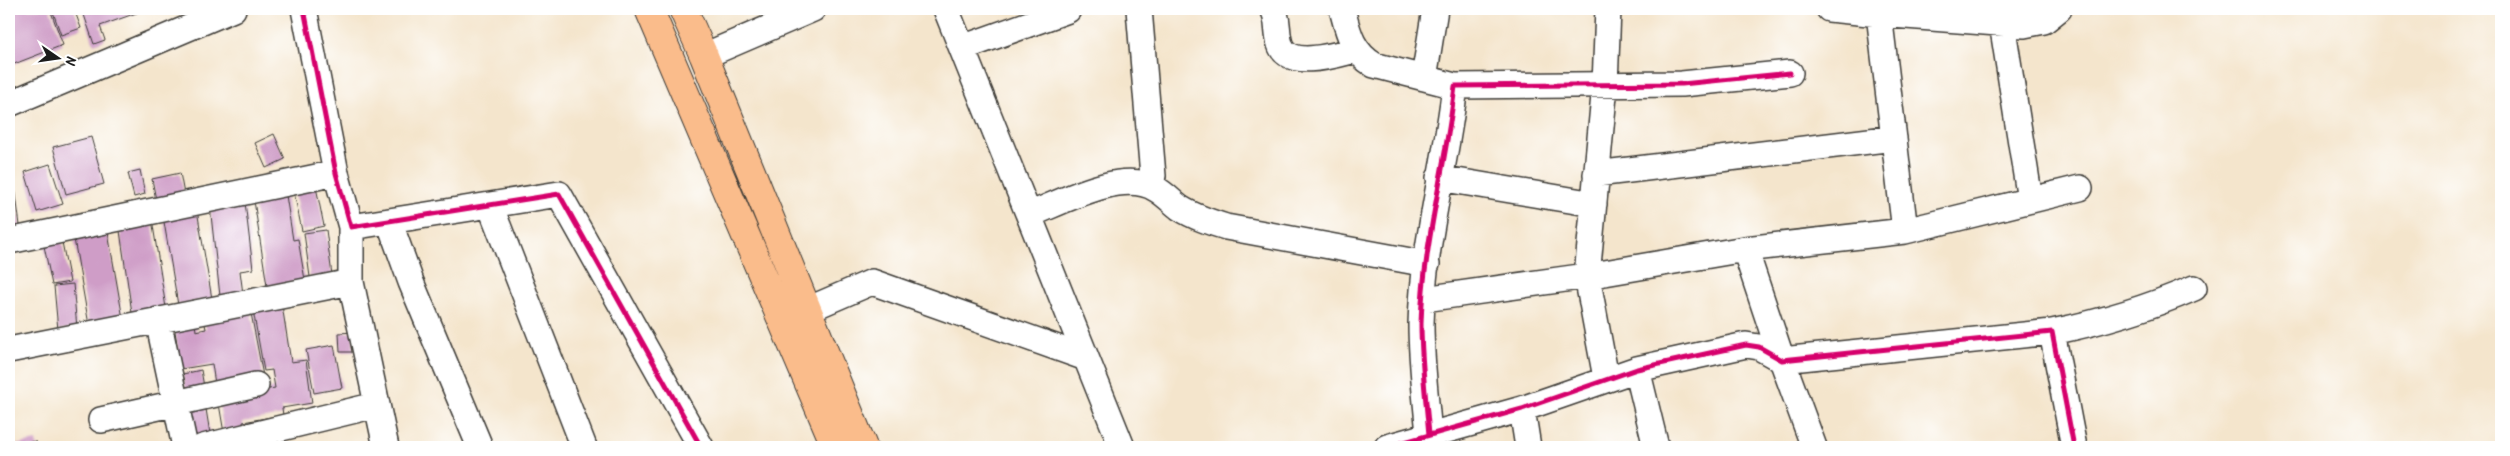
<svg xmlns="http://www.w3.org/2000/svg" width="2510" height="456" viewBox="0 0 2510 456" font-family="Kalam,sans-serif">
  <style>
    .building { fill: #cf9dc7 }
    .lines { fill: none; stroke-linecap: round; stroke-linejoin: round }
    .minor-casing { stroke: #3c3a36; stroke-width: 28 }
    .major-casing { stroke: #3c3a36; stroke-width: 30 }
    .minor { stroke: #fff; stroke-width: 25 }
    .major { stroke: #fabc8b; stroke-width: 28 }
    .cycleway-casing { stroke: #fff; stroke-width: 8 }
    .cycleway { stroke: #d6006c; stroke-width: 5 }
  </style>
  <rect width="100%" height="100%" fill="#fff"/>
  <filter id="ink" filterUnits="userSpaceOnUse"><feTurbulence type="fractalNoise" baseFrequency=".02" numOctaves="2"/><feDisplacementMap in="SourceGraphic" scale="10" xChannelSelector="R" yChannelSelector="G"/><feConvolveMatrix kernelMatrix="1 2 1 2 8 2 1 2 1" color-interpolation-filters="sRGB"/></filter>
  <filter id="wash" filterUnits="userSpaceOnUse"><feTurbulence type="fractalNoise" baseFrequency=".0096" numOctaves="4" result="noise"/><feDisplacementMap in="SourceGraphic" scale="20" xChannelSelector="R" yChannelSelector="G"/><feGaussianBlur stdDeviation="1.12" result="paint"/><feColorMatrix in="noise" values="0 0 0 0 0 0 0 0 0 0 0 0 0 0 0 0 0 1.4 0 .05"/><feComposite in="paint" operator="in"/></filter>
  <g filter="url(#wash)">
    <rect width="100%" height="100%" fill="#f4e5cc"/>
    <g id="blocks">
      <path class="building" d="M9 9H50L63 45 9 66Z
        M52 9H74L81 28 61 35Z
        M82 9H142V11L100 26 105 40 94 44Z
        M274 134 285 159 266 168 255 143Z
        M91 137 104 184 66 194 53 147Z
        M50 164 63 204 37 212 25 172Z
        M140 170 145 194 134 197 128 173Z
        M180 173 184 194 156 200 152 179Z
        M9 180H14L21 233 9 234Z
        M315 182 324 226 302 231 293 187Z
        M285 189 293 240 298 239 305 280 267 286 253 194Z
        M245 202 253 269 240 271 243 294 220 296 210 206Z
        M197 210 212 299 178 305 163 216Z
        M152 219 166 308 132 313 119 224Z
        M107 227 123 319 89 325 73 233Z
        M326 230 332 275 310 277 304 233Z
        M61 237 70 282 52 285 43 241Z
        M73 284 77 328 58 330 54 286Z
        M282 305 291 362 306 360 312 403 282 408 283 415 243 422 244 430 224 433 218 398 275 388 272 370 264 371 253 310Z
        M251 313 263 376 215 384 212 364 181 369 173 319 194 316 196 331 206 329 203 314Z
        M353 332 354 352H340L339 333Z
        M334 345 342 388 314 393 306 350Z
        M201 370 204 387 186 390 183 374Z
        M205 403 211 440 189 444 183 407Z
        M36 441 37 447H9V446Z"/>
    </g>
  </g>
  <g filter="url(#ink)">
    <use href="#blocks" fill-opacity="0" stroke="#3c3a36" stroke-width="1"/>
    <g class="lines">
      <defs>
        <path id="minor" d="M304 9 336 173 351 227 559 194 701 447
          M946 9 1122 447
          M1139 9 1153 176
          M1273 9C1279 19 1276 32 1280 44 1288 70 1336 55 1355 50
          M1342 9C1348 32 1352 52 1374 65L1455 86
          M1880 9 1879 14 2024 25 2044 21 2059 9
          M2002 23 2030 200
          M962 48 1068 10
          M704 56 813 9
          M1424 78 1435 9
          M9 104 233 9
          M1596 174 1894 138
          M1439 178 1594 204
          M490 205 584 447
          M1029 215C1062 202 1122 168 1156 189 1165 194 1172 202 1180 208 1194 217 1210 222 1226 227L1427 264
          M389 221 411 282 480 447
          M351 227V282L386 447
          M1905 231 2080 188
          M9 241 336 173
          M1424 299 1587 276 1745 249
          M807 310 872 282 1086 358
          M158 320 185 447
          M2052 332C2102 322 2148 308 2194 288
          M9 350 351 282
          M1637 369 1656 447
          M1606 378 1587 276 1605 85 1608 9
          M1522 409 1528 447
          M101 420 256 385
          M1429 435C1426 399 1421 361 1421 324 1423 244 1446 166 1455 86L1682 84 1790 73
          M203 447 376 405
          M1387 447 1522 409 1637 369 1746 345 1759 347 1782 360 2052 332 2074 447
          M1814 447 1782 360 1745 249 1905 231 1879 14 1829 9"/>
        <path id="major" d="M649 9 836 447
          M683 9 704 56 863 447"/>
      </defs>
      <use href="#minor" class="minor-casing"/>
      <use href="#major" class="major-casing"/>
      <use href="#minor" class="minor"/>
      <use href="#major" class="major"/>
      <defs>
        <path id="cycleway" d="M304 9 336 173 351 227 559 194 701 447
          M1429 435C1426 399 1421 361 1421 324 1423 244 1446 166 1455 86L1682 84 1790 73
          M1387 447 1522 409 1637 369 1746 345 1759 347 1782 360 2052 332 2074 447"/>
      </defs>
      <use href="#cycleway" class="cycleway-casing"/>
      <use href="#cycleway" class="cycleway"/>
    </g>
  </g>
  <rect width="2510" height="456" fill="none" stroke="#fff" stroke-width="30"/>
  <g transform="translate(58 58) rotate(103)" stroke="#ffffff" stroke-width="4" paint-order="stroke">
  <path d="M0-4L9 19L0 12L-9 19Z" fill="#1c1c1c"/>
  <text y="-8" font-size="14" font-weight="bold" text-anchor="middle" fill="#1c1c1c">N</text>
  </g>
</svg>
